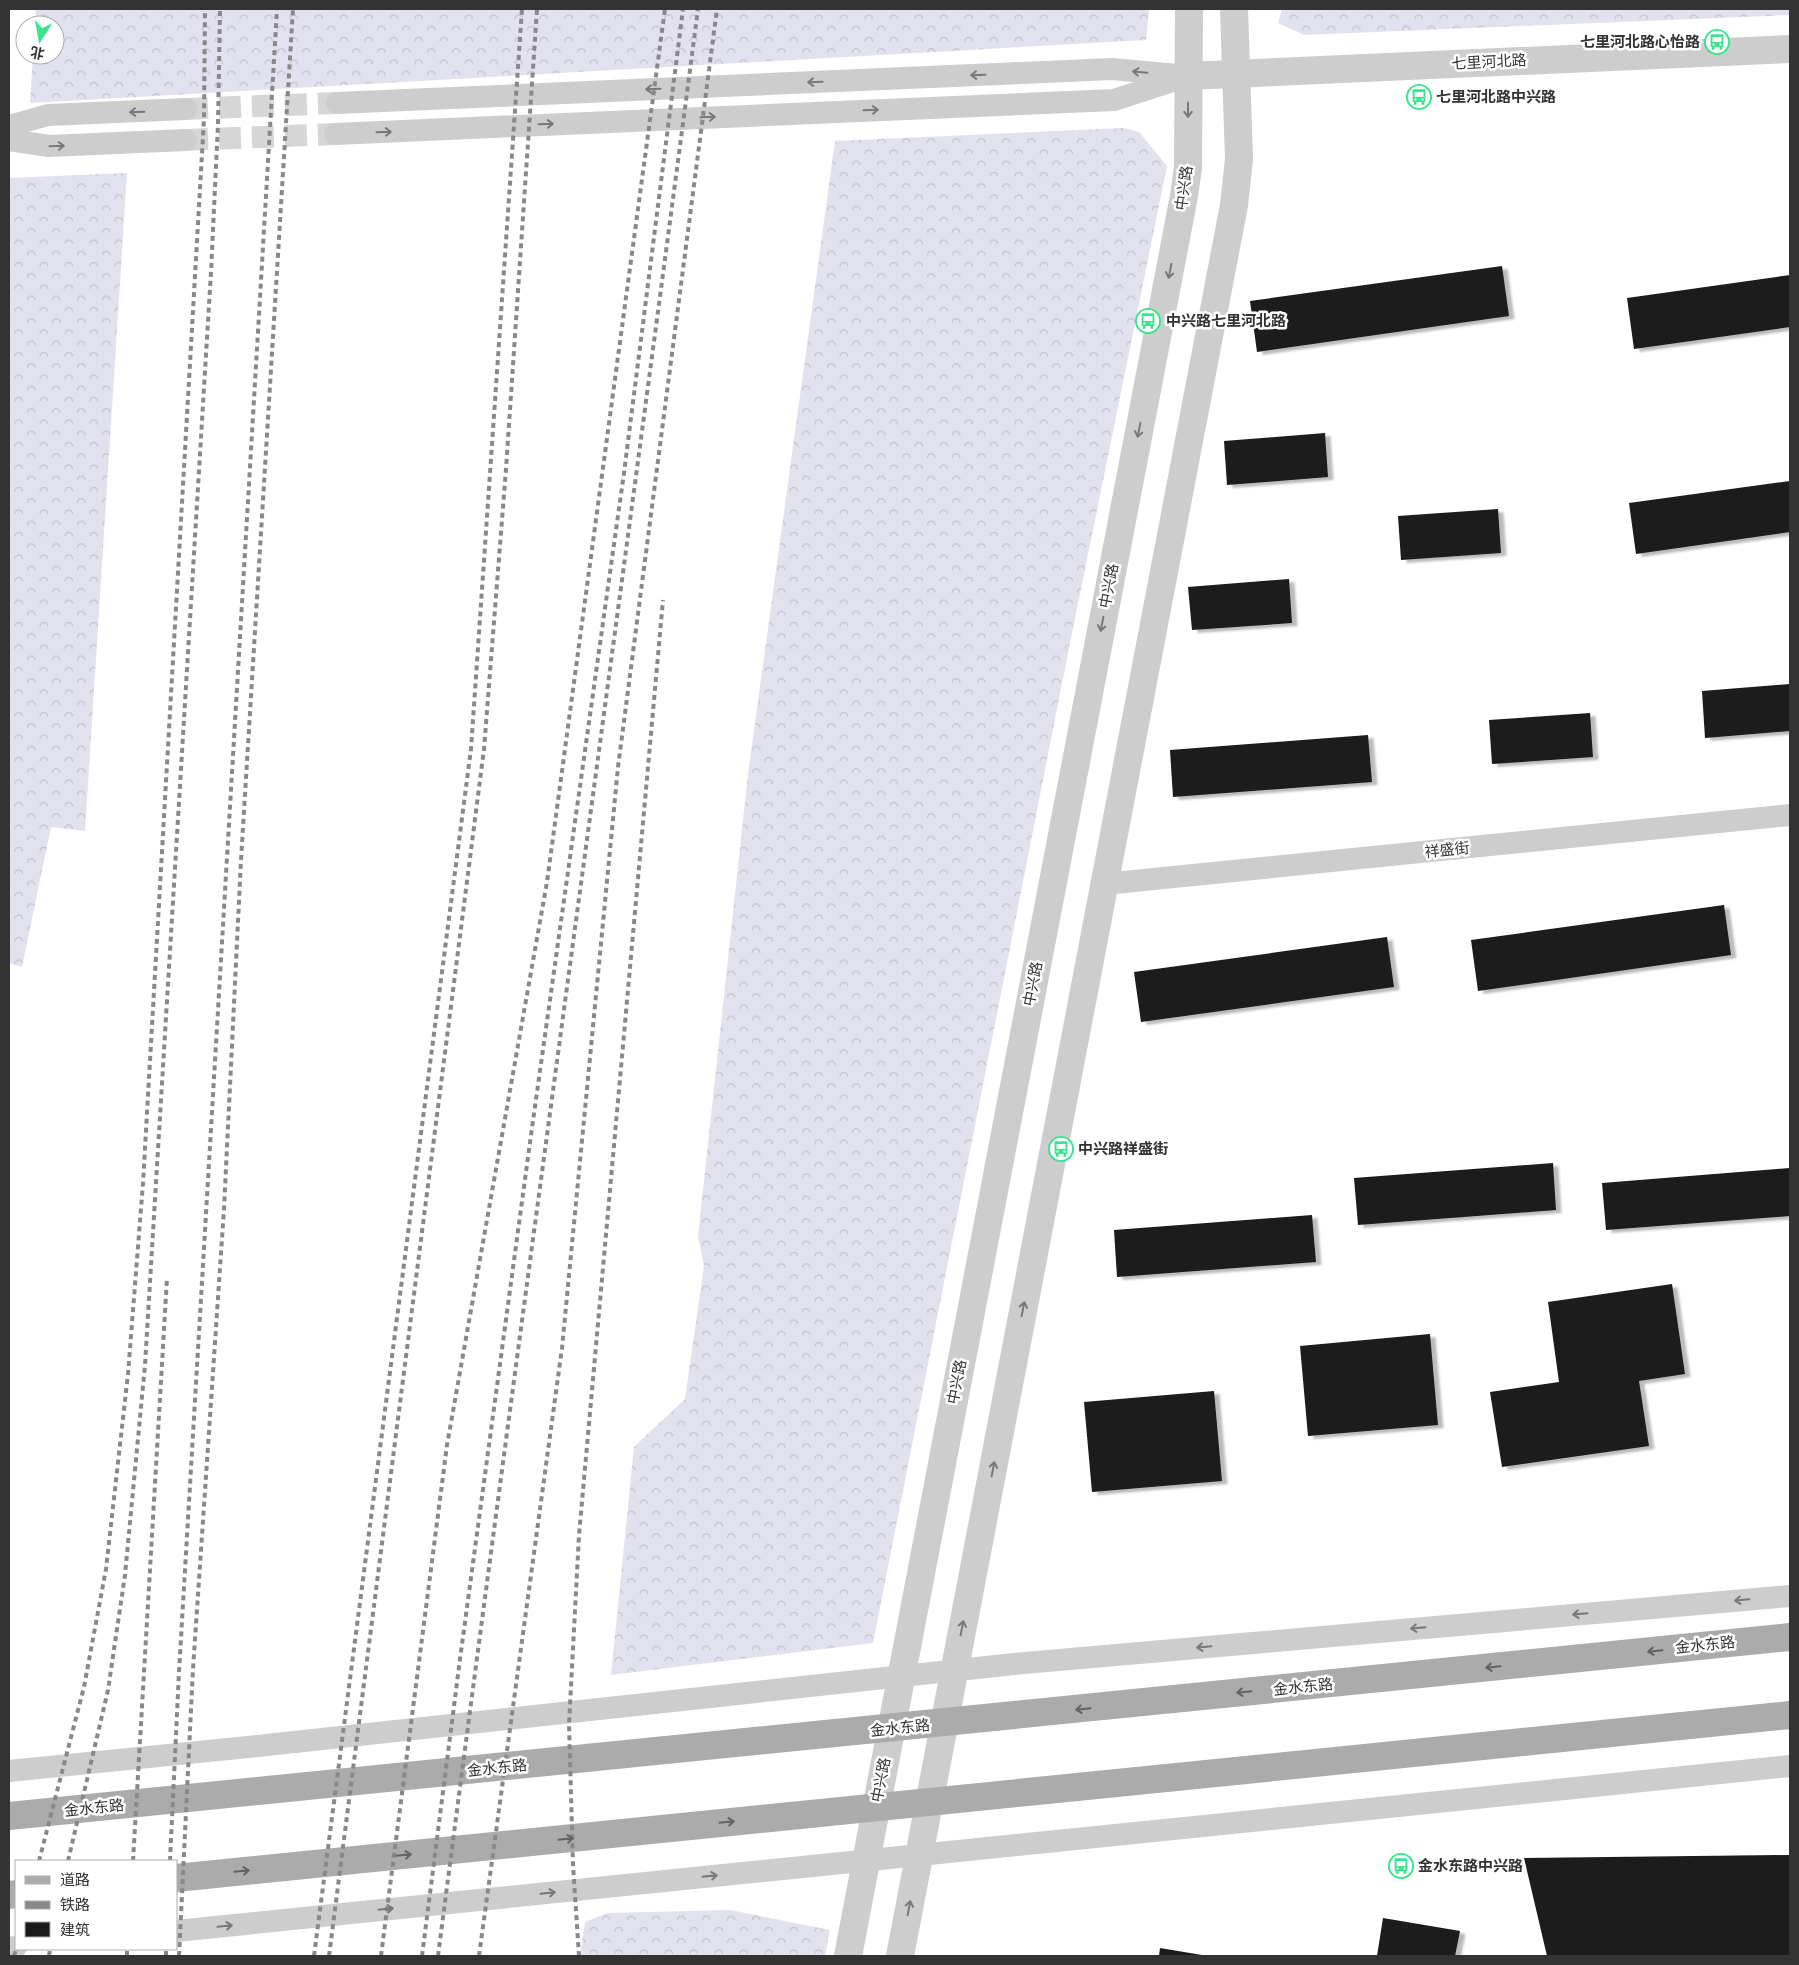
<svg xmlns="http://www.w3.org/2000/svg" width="1799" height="1965" viewBox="0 0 1799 1965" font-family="Overpass,'Noto Sans SC',sans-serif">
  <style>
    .forest { fill: url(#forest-crowns) }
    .building { fill: #1a1a1a; filter: url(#shadow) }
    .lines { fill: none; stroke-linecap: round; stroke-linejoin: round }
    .minor-tunnel { stroke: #d6d6d6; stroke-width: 22; stroke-dasharray: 22 11; stroke-linecap: butt }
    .minor { stroke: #cdcdcd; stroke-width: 22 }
    .tertiary { stroke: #cdcdcd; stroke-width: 28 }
    .primary { stroke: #ababab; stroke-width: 28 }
    .rail { stroke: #888; stroke-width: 4; stroke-dasharray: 5 4; stroke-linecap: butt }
    .oneway { stroke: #787878 }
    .oneway2 { stroke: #636363 }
    .labels { text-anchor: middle; stroke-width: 5; stroke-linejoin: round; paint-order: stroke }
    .poi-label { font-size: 15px; font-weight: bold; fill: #333; stroke: #fff; text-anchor: start }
    .street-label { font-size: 15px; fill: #333; stroke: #fff }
  </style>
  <defs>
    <pattern id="forest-crowns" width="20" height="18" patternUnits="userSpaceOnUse" patternTransform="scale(1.25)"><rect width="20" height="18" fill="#e2e2ef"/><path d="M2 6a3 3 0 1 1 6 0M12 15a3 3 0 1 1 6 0" fill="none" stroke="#c2c2cd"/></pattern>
    <filter id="shadow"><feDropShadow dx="5.5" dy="3" stdDeviation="1" flood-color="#0004"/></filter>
  </defs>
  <rect width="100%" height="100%" fill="#fff"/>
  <path class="forest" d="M36 9H1149L1146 40 30 103 33 55H55V25H35Z
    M1282 9H1790V15L1304 35 1278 23Z
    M1124 128 1139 132 1167 166 1071 638 873 1643 611 1675 634 1447 685 1399 704 1266 698 1236 748 774 835 141Z
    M127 173 85 831 51 827 22 967 9 963V178Z
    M730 1910 830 1930 825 1956H580L585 1922 607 1913Z"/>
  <path class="building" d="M1502 266 1509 316 1257 352 1250 301Z
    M1790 275V327L1634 349 1627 298Z
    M1325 433 1328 477 1227 485 1224 441Z
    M1790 481V532L1636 554 1629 503Z
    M1498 509 1501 553 1401 560 1398 516Z
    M1289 579 1292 623 1192 630 1188 587Z
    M1790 684V731L1705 738 1702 691Z
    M1590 713 1593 757 1492 764 1489 720Z
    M1368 735 1372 782 1173 797 1170 750Z
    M1724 905 1731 955 1478 991 1471 940Z
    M1387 937 1394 987 1141 1022 1134 972Z
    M1553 1163 1556 1210 1358 1225 1354 1178Z
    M1790 1168V1216L1606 1230 1602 1183Z
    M1312 1215 1316 1262 1117 1277 1114 1230Z
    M1672 1284 1685 1374 1639 1381 1649 1446 1502 1467 1490 1392 1559 1382 1548 1302Z
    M1430 1334 1438 1425 1308 1436 1300 1346Z
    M1214 1391 1222 1481 1092 1492 1084 1402Z
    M1790 1855V1956H1547L1524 1858Z
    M1383 1918 1460 1931 1455 1956H1377Z
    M1160 1948 1202 1955V1956H1159Z"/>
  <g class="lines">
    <path class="minor-tunnel" d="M186 109 337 103
      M186 140 335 134"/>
    <path class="minor" d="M337 103 1112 69 1177 75
      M9 126 48 115 186 109
      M335 134 1114 100 1188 76
      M9 140 49 146 186 140
      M1104 884 1790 815
      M9 1771 248 1747 1014 1664 1790 1596
      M176 1931 1790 1766
      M9 1948 16 1947"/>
    <path class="tertiary" d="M1188 76 1790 49
      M848 1956 1184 196 1188 167 1189 9
      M900 1956 1234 205 1239 159 1234 9"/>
    <path class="primary" d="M9 1816 1790 1637
      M176 1878 1790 1715
      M9 1895 16 1894"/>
    <path class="rail" d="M39 1861 84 1687 106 1569 128 1374 143 1183 204 119 205 9
      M68 1861 108 1690 125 1575 145 1365 211 272 218 124 220 9
      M133 1861 167 1278
      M170 1861 179 1672 277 9
      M14 1956 16 1949
      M49 1956 50 1949
      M127 1956V1949
      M166 1956V1949
      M179 1956 193 1669 224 1209 241 860 293 9
      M314 1956 471 749 522 9
      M329 1956 484 749 506 469 537 9
      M381 1956 447 1445 547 882 665 9
      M422 1956 460 1659 531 1135 624 473 683 9
      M438 1956C522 1307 613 658 698 9
      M479 1956 562 1348 618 767 717 9
      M579 1956 573 1865 569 1724 579 1535 663 600"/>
  </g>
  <defs><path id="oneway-shaft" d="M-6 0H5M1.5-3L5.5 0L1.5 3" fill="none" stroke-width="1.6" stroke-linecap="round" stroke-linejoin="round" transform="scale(1.25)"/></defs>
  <g class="oneway">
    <use href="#oneway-shaft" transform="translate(1140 72) rotate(-175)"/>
    <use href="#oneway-shaft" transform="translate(978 75) rotate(178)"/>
    <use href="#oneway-shaft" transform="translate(815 82) rotate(178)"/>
    <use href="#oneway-shaft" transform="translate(653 89) rotate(178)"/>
    <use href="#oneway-shaft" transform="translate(871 110) rotate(-2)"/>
    <use href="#oneway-shaft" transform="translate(1188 110) rotate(90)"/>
    <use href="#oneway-shaft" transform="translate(137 112) rotate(178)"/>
    <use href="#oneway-shaft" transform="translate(708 117) rotate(-2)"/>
    <use href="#oneway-shaft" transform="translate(546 124) rotate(-2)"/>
    <use href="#oneway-shaft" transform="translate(384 132) rotate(-2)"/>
    <use href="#oneway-shaft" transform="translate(57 146) rotate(-2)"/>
    <use href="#oneway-shaft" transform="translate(1170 271) rotate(101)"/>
    <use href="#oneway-shaft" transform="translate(1139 430) rotate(101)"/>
    <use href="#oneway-shaft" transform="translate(1102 624) rotate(101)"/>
    <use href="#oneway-shaft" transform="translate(1023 1309) rotate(-79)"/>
    <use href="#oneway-shaft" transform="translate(993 1469) rotate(-79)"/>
    <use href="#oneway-shaft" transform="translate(1742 1600) rotate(175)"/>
    <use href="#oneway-shaft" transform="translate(1580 1614) rotate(175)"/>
    <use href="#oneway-shaft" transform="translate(962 1628) rotate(-79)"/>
    <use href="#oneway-shaft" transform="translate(1418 1628) rotate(175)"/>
    <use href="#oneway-shaft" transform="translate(1204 1647) rotate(175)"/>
    <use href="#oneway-shaft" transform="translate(710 1876) rotate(-6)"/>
    <use href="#oneway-shaft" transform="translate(548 1893) rotate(-6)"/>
    <use href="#oneway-shaft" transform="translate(909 1908) rotate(-79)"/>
    <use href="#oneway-shaft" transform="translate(386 1909) rotate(-6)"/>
    <use href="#oneway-shaft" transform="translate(225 1926) rotate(-6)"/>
  </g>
  <g class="oneway2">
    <use href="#oneway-shaft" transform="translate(1655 1651) rotate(174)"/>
    <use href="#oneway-shaft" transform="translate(1493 1667) rotate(174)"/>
    <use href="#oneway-shaft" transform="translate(1244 1692) rotate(174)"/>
    <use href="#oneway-shaft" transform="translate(1083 1709) rotate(174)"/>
    <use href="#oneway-shaft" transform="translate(727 1822) rotate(-6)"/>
    <use href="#oneway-shaft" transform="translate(566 1839) rotate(-6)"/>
    <use href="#oneway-shaft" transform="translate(404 1855) rotate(-6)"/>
    <use href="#oneway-shaft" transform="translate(242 1871) rotate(-6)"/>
  </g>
  <defs>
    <symbol id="bus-ring" viewBox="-11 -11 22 22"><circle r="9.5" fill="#fff" stroke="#3be48d" stroke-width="1.5"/><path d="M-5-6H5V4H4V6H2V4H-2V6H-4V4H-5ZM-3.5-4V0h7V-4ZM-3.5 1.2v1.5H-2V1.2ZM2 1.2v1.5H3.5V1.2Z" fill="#3be48d"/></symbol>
  </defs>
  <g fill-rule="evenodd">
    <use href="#bus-ring" x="1703" y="28" width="28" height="28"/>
    <use href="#bus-ring" x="1405" y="83" width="28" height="28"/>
    <use href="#bus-ring" x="1134" y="307" width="28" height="28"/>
    <use href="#bus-ring" x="1047" y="1135" width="28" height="28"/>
    <use href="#bus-ring" x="1387" y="1852" width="28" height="28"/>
  </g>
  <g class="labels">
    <g class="poi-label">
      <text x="1700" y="47" text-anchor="end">七里河北路心怡路</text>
      <text x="1436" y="102">七里河北路中兴路</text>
      <text x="1166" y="326">中兴路七里河北路</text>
      <text x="1078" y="1154">中兴路祥盛街</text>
      <text x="1418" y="1871">金水东路中兴路</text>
    </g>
    <g class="street-label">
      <text transform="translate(1489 62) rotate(-3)" y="5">七里河北路</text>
      <text transform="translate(1184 188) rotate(-82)" y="5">中兴路</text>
      <text transform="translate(1109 586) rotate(-79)" y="5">中兴路</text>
      <text transform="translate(1447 850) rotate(-6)" y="5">祥盛街</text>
      <text transform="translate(1033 984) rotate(-79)" y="5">中兴路</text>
      <text transform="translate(957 1382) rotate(-79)" y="5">中兴路</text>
      <text transform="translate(1705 1645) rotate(-6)" y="5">金水东路</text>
      <text transform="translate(1303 1687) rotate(-6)" y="5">金水东路</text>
      <text transform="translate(900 1728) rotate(-6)" y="5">金水东路</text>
      <text transform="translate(497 1768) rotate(-6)" y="5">金水东路</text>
      <text transform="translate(881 1780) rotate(-79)" y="5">中兴路</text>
      <text transform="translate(94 1808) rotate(-6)" y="5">金水东路</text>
    </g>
  </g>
  <rect width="1799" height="1965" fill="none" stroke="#333333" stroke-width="20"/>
  <rect x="15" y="1860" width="162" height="90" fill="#ffffff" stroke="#adadad"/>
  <rect x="25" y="1876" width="25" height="8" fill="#ababab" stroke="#adadad"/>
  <text x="60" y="1885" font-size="15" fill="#333333">道路</text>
  <rect x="25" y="1901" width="25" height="8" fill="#888888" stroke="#adadad"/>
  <text x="60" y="1910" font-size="15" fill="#333333">铁路</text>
  <rect x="25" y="1922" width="25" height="15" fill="#1a1a1a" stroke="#adadad"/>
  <text x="60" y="1935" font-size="15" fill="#333333">建筑</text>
  <g transform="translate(40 40) rotate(191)"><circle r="24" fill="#ffffff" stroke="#adadad"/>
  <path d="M0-4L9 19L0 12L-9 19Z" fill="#3be48d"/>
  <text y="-8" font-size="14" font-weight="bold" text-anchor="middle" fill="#333333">北</text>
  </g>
</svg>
